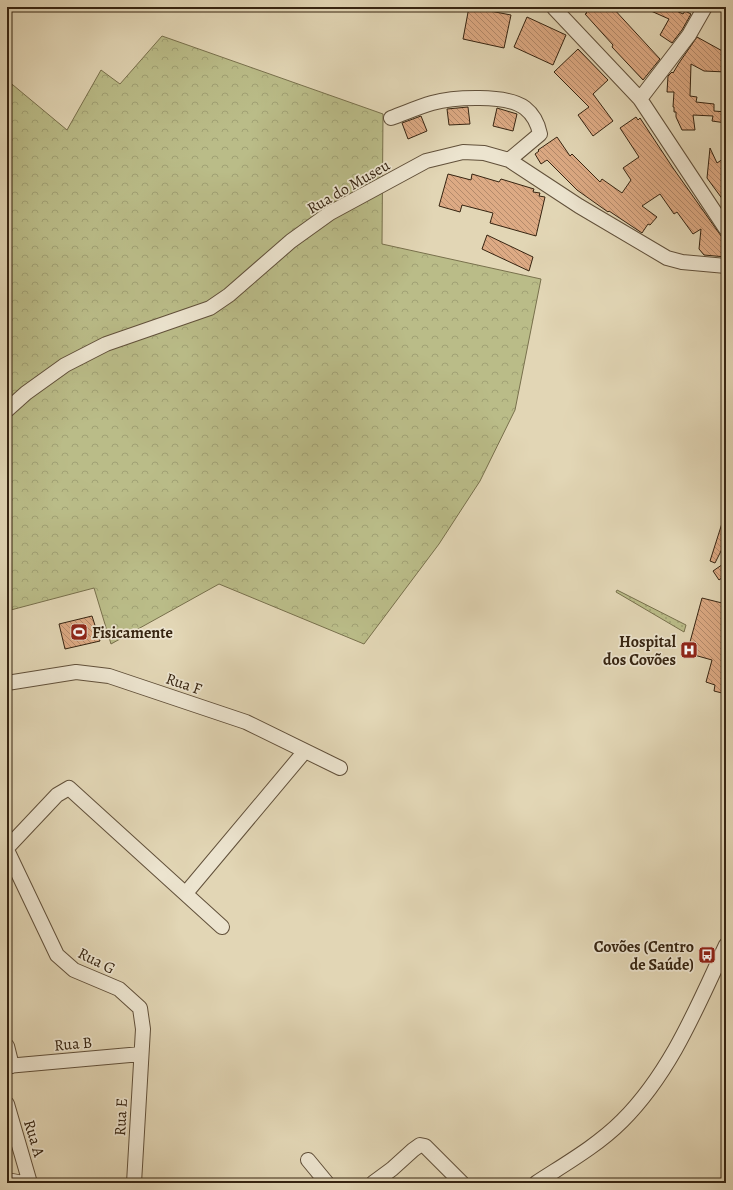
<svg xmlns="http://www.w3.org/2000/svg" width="733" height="1190" viewBox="0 0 733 1190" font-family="Alegreya,serif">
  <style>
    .grass { fill: url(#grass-dots); stroke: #78704c }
    .forest { fill: url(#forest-crowns); stroke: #78704c }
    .building { fill: url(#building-back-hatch); stroke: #362411 }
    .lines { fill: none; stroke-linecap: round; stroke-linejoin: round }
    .minor-casing { stroke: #61503a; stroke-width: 16 }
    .minor { stroke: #ece4cf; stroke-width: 14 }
    .labels { text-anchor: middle; stroke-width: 3.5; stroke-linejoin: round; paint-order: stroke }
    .street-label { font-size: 16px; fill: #362411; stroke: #ece4cf }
    .poi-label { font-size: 16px; font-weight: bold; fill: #362411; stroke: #ece4cf; text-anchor: end }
  </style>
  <defs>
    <pattern id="grass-dots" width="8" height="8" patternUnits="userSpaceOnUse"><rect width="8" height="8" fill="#babc88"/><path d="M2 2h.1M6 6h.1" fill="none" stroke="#a0a174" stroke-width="1.8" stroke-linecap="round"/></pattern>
    <pattern id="forest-crowns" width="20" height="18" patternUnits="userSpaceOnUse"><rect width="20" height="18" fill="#babc88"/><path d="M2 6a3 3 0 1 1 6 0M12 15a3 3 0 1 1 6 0" fill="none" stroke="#a0a174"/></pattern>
    <pattern id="building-back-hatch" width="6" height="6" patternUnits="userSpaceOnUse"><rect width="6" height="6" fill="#ddaa84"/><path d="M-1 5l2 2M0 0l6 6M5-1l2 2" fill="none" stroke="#b48a6b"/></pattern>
  </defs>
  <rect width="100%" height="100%" fill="#e2d6b5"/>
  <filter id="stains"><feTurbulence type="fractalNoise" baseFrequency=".005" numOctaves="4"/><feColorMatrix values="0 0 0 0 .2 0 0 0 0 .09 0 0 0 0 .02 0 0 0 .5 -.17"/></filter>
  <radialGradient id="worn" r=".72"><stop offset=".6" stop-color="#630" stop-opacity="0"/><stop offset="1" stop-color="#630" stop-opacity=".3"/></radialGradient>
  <path class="grass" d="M617 590 686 625 684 632 616 592Z"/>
  <path class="forest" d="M162 36 383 114 382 244 541 279 515 410 480 481 439 544 364 644 219 584 111 644 94 588 7 611V80L67 130 101 70 120 84Z"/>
  <path class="building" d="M469 7 511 15 504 48 463 39Z
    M581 7H612L660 59 643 80 612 47 613 45 585 14 587 13Z
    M642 7H668L683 14 685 11 691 14 682 30 672 43 660 35 669 19Z
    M527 17 566 35 553 65 514 47Z
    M697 37 726 53V72L704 71 691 64 690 96 697 97 696 102 714 104V111L726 112V123L712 121 713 116 693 115 695 130H682L676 117V112H674V107H673L674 92H667L668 76 672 72 673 73 679 63Z
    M578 49 608 80 593 94 613 121 593 136 578 115 589 107 554 72Z
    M468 107 470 124 449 125 447 109Z
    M497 108 517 114 513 131 493 126Z
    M421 116 427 131 408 139 402 123Z
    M636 117 638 120 640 118 673 168 726 243V257L704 255 699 249 701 229 693 234 677 212 674 214 660 194 642 206 657 217 650 225 648 224 642 233 609 211 608 212 577 190 547 160 541 164 535 154 539 151 538 150 557 137 570 156 572 154 600 182 602 179 622 193 631 180 623 168 639 157 620 128Z
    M710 148 717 163 726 157V204L707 178Z
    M448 174 471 180 472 174 499 182 501 179 534 189 533 192 540 193 539 196 545 197 536 236 490 223 493 213 462 205 460 212 439 206Z
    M487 235 533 257 529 271 482 249Z
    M724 517 726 518V541L715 563 710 561Z
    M726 562V575L719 580 713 571Z
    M702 598 726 604V694L714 691 715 685 706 682 712 660 687 653Z
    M92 616 100 641 65 649 59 624Z"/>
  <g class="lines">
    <defs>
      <path id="minor" d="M554 8 640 99 726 229
        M640 99 689 35 705 7
        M391 118C405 113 418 107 432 103 453 97 507 94 525 108 534 115 538 124 540 134L509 160
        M7 410 26 393 65 365 106 344 210 308 229 295 291 241 330 213 426 161 463 152 484 153 509 160 579 206 667 258 682 262 726 266
        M7 683 76 672 109 676 246 722 340 768
        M7 848 57 795 69 788 222 927
        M7 850 57 955 74 970 119 989 140 1008 143 1029 134 1183
        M186 893 305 751
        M7 1046 12 1066
        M7 1066 141 1054
        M7 1104 30 1183
        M308 1160 327 1183
        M7 1180 23 1183
        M373 1183 392 1169 413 1150 420 1145 425 1146 462 1183
        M536 1183C565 1164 597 1146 622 1121 671 1072 697 1007 726 945"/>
    </defs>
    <use href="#minor" class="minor-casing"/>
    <use href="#minor" class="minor"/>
  </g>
  <defs>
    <symbol id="stadium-square" viewBox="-11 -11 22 22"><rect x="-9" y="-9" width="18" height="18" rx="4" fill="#8f2418" stroke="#ece4cf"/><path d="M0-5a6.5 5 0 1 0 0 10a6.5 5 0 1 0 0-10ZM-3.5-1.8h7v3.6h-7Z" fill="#fff"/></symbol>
    <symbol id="hospital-square" viewBox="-11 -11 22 22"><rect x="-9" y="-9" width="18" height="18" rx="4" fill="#8f2418" stroke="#ece4cf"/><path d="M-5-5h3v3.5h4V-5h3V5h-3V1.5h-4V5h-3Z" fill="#fff"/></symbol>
    <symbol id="bus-square" viewBox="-11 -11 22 22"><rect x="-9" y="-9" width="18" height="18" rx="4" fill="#8f2418" stroke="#ece4cf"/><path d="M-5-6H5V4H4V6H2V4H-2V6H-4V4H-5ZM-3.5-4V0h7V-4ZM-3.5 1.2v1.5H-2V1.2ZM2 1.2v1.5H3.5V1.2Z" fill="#fff"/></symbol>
  </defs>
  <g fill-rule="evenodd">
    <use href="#stadium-square" x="69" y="622" width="20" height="20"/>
    <use href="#hospital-square" x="679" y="640" width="20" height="20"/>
    <use href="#bus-square" x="697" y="945" width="20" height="20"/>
  </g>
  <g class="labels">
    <g class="street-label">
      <text transform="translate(348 186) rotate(-30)" y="6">Rua do Museu</text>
      <text transform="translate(184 683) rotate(19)" y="6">Rua F</text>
      <text transform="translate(97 960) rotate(27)" y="6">Rua G</text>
      <text transform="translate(73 1043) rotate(-5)" y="6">Rua B</text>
      <text transform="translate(120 1117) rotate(-87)" y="6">Rua E</text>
      <text transform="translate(35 1138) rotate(73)" y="6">Rua A</text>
    </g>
    <g class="poi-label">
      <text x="92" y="638" text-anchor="start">Fisicamente</text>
      <text x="676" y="647">Hospital<tspan x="676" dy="18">dos Covões</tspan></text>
      <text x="694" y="952">Covões (Centro<tspan x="694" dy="18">de Saúde)</tspan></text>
    </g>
  </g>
  <rect width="733" height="1190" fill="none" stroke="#e2d6b5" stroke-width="24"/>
  <rect x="8" y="8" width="717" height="1174" fill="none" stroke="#362411" stroke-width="2"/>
  <rect x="12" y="12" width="709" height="1166" fill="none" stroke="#362411"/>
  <rect width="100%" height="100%" filter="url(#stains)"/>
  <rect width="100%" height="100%" fill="url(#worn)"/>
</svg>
